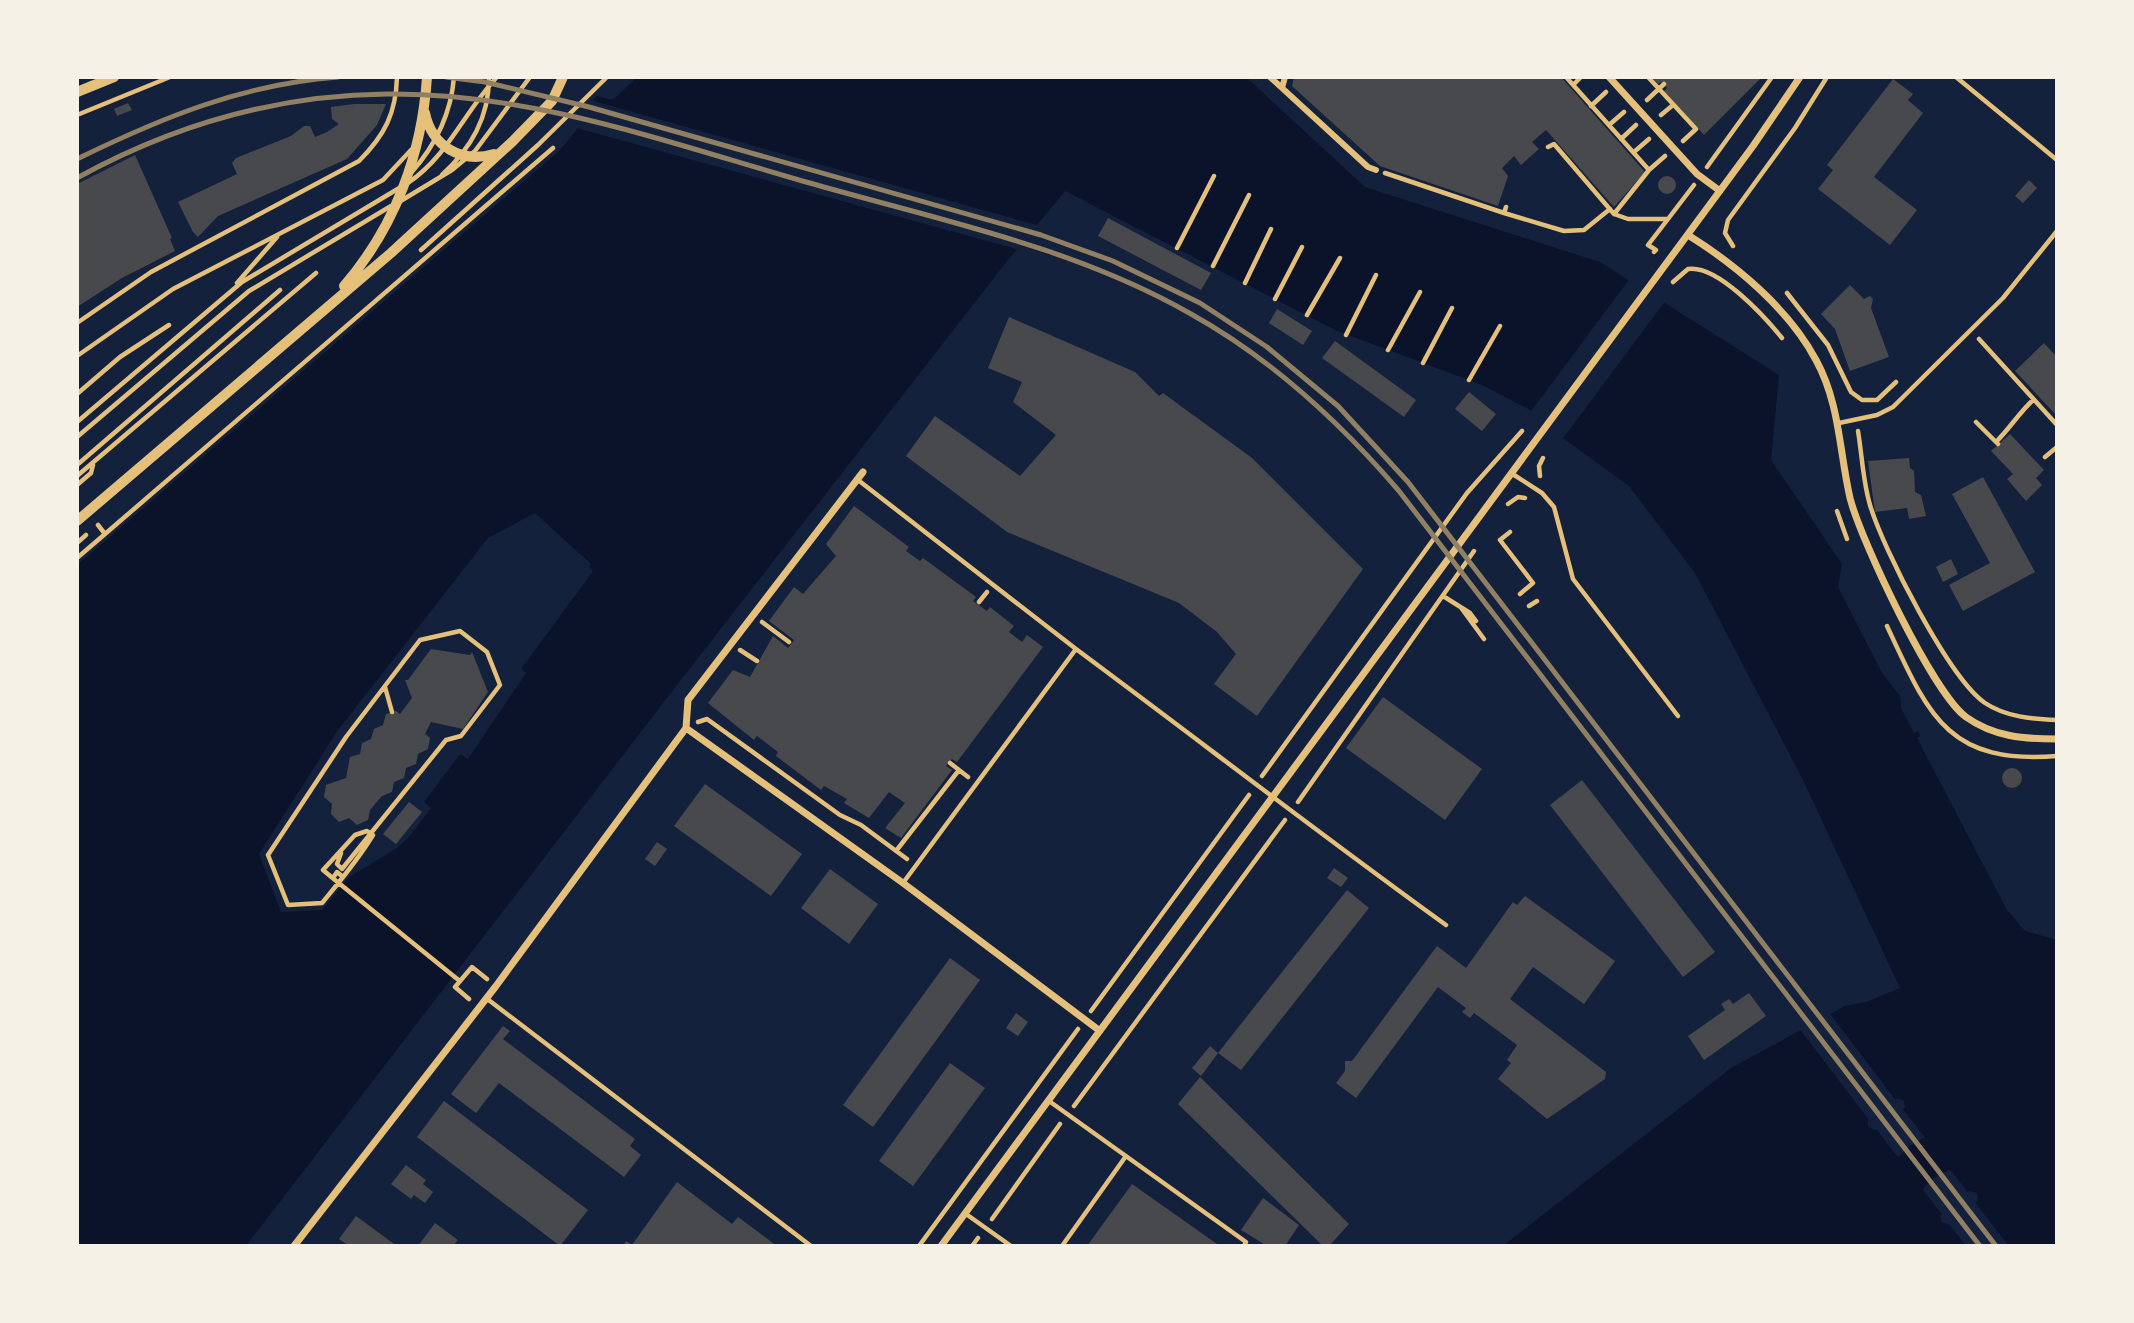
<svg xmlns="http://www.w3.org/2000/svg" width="2134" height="1323" viewBox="0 0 2134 1323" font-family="Lato,sans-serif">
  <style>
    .water { fill: #0b132b; fill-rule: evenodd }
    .pier { fill: #14213d; fill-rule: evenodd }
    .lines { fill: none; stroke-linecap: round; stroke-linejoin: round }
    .river { stroke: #0b132b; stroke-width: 40 }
    .building { fill: #48494c }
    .path { stroke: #e5c07b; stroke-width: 4.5 }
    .service { stroke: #e5c07b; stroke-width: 4.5 }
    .pedestrian { stroke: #e5c07b; stroke-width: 6 }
    .minor { stroke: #e5c07b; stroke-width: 7 }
    .tertiary { stroke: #e5c07b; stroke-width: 10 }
    .rail { stroke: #918062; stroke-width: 5 }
  </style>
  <rect width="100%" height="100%" fill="#14213d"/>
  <path class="water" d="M637 77H1246L1365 187 1600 262 1779 375 1771 460 1842 564 1838 587 1882 673 1900 696 1901 708 1914 733 1918 731 1920 736 1917 738 2007 910 2025 931 2057 940V1246H1503L1731 1068 1845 1006 1866 1002 1900 988 1804 782 1695 573 1629 486 1564 439 1532 411 1482 385 1335 330 1065 191 1004 265 677 685 246 1246H77V565L560 150 575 132 596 96 613 100ZM535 513 591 564 589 567 593 571 522 668 526 673 468 759 460 754 424 802 431 808 410 836 397 848 349 877 322 910 281 912 259 854 338 730 488 538ZM1898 1098 1904 1101 1905 1108 1875 1130 1868 1127V1118ZM1927 1144 1940 1164 1917 1179 1905 1158ZM1969 1191 1977 1193 1978 1201 1949 1225 1942 1222 1940 1216Z"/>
  <path class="pier" d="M591 98 597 102 1040 226 1020 250 573 127Z
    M1631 277 1666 300 1561 441 1529 414Z
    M1828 1011 1897 1102 1870 1121 1798 1027Z
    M1901 1107 1970 1195 1944 1217 1874 1126ZM1925 1147 1937 1162 1919 1176 1908 1160Z
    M1973 1200 2009 1246H1966L1947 1221Z"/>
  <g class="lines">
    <path class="river" d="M1833 1246 1922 1162 2057 1087"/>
  </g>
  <path class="building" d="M1294 77H1561L1645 172 1614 207 1546 130 1532 142 1539 149 1521 165 1514 156 1502 168 1508 176 1498 206 1380 166 1292 86Z
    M1652 77H1762L1704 135 1664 91 1667 88 1661 82 1658 84Z
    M1893 79 1913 94 1908 100 1923 113 1874 177 1917 210 1890 245 1818 189 1833 170 1827 165Z
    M128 103 132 110 117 116 114 109Z
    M354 104H386L377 125 347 159 218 216 198 237 193 232 178 202 237 174 232 163 236 158 291 136 304 126H310L315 137 327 132 339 124 332 119 331 107Z
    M135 155 172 238 170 239 175 251 122 278 77 307V184Z
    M1658 185a9 9 0 1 1 18 0a9 9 0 1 1-18 0Z
    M2029 180 2037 188 2023 203 2015 196Z
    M1108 218 1211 273 1201 290 1098 236Z
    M1850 285 1864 299 1870 296 1873 299 1871 308 1889 357 1850 371 1835 329 1821 314Z
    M1277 309 1312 331 1303 345 1269 323Z
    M1009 317 1135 372 1159 396 1163 393 1252 458 1363 569 1257 716 1214 684 1236 654 1217 632 1179 603 1007 532 906 456 935 416 1020 476 1056 435 1013 402 1022 382 988 368Z
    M1335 341 1416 400 1404 417 1322 358Z
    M2044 343 2057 357V416L2015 371Z
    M1469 392 1496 414 1482 431 1455 409Z
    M2010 434 2044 470 2036 478 2042 485 2026 501 2007 479 2013 474 1991 451Z
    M1909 458 1910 468 1914 471 1915 492 1921 495 1926 516 1909 519 1907 508 1875 512 1868 461Z
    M1983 477 2035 572 1963 611 1949 585 1990 563 1952 494Z
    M854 506 909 547 906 551 920 561 923 558 976 597 973 601 987 611 990 607 1014 626 1009 632 1022 642 1027 635 1043 647 957 762 952 759 946 766 952 770 901 838 885 828 905 803 889 792 869 818 844 803 847 799 824 786 821 790 776 756 778 752 757 736 754 740 708 703 733 670 750 677 773 636 788 648 794 640 769 621 794 587 803 594 836 556 826 544Z
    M1951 559 1958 574 1943 582 1936 567Z
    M431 649 470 655 472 652 488 692 463 729 431 722 425 734 430 738 428 749 418 754 416 764 406 768 404 778 394 782 392 792 382 796 370 810 368 820 357 825 349 818 339 822 331 814 332 804 324 797 326 785 346 778 350 757 360 754 362 743 371 739 374 729 383 725 386 714 396 711 400 714 412 698 405 680H408Z
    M1383 697 1482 769 1445 820 1346 748Z
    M2002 778a10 10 0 1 1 20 0a10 10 0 1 1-20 0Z
    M1582 780 1715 952 1683 977 1550 805Z
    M705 784 802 854 771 896 674 826Z
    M409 802 422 812 396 844 383 834Z
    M657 842 667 849 655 866 645 859Z
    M1334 868 1348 878 1341 887 1327 878Z
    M830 869 878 904 849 944 801 908Z
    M1347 890 1369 908 1241 1070 1218 1053Z
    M1525 896 1615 961 1584 1004 1533 967 1510 999 1606 1072 1605 1079 1547 1119 1498 1079 1511 1063 1507 1060 1517 1045 1474 1013 1470 1018 1462 1012 1466 1008 1438 987 1356 1098 1336 1083 1345 1071V1061H1352L1437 946 1466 968 1513 902 1517 905Z
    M950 958 980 980 873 1127 843 1105Z
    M1749 993 1766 1016 1704 1060 1688 1036 1725 1010 1721 1004 1729 999 1733 1004Z
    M1016 1013 1028 1022 1018 1036 1006 1028Z
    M503 1026 510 1031 503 1039 635 1139 630 1146 641 1155 624 1177 499 1083 476 1113 451 1094Z
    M1210 1046 1218 1053 1201 1076 1192 1068Z
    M950 1063 985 1088 913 1186 879 1161Z
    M1200 1077 1349 1224 1329 1246H1323L1178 1104Z
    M444 1101 588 1210 560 1246 417 1137Z
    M406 1165 426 1180 423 1184 433 1192 425 1203 414 1195 411 1199 391 1184Z
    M677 1182 732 1224 738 1217 777 1246H623L626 1241 632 1245Z
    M1132 1184 1217 1244 1215 1246H1087Z
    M1263 1198 1299 1225 1285 1246H1267L1241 1230Z
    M356 1216 397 1246H349L339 1239Z
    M435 1223 458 1240 453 1246H418Z"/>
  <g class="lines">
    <path class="path" d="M1566 77 1649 170 1665 156
      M1648 77 1696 129 1683 141
      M1573 85 1581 77
      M1647 100 1664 84
      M1591 106 1606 92
      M77 115 170 77
      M1661 115 1673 105
      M1609 125 1624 112
      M1621 139 1636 125
      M1548 147 1554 144 1614 214 1649 170
      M1634 152 1649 139
      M1707 167 1772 77
      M1385 173 1504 213
      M1506 207 1504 213 1564 231 1584 230 1610 209
      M1614 214 1628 219H1668L1694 185
      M1733 246 1725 233 1728 220 1795 128 1827 77
      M1177 248 1214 176
      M421 250 538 145 607 77
      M1654 252 1656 250 1648 245 1668 219
      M1213 266 1249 195
      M1673 282 1688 269C1717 264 1765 317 1782 338
      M1245 283 1271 229
      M1787 293 1828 345 1851 392 1862 400H1877L1896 382
      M1275 299 1302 247
      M1307 315 1340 258
      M77 323 151 272 359 161C385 135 396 113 397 77
      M1346 335 1376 275
      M1979 339 2057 425
      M1388 350 1420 292
      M1423 363 1452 308
      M1469 380 1500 326
      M77 394 120 357 169 325
      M1976 422 1998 444
      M1858 431C1862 455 1863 482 1870 505 1883 549 1949 678 1985 703 2006 717 2032 719 2057 720
      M1996 442C2010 428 2019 413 2033 400
      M2045 457 2057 447
      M77 465 280 290
      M77 476 316 273
      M1540 476 1539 466 1543 458
      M77 485 91 473 93 465
      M1508 504 1518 497 1525 498
      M1837 511 1847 539
      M1510 532 1500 540 1533 583 1520 594
      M105 534 553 148
      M77 543 86 535
      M77 558 105 534 98 525
      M1443 596 1470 613 1476 621
      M979 602 987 592
      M1529 606 1537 601
      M1462 609 1484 639
      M762 622 789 642
      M1887 626C1928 714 1947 765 2057 756
      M740 650 757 661
      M385 687 392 712
      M698 722 707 719 840 815 861 825 907 859
      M950 763 959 770
      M1262 776 1467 493 1522 431
      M1298 802 1474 551
      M896 851 959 770 968 777
      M341 853 337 864 342 869 446 740 461 736 500 685 487 652 460 631 420 640 346 737 268 855 288 905 322 903C340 881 358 860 373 835L367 831 355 835 323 870 335 880 456 978 460 981
      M333 878 337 872 343 877
      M469 999 455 987 472 967 487 979
      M1091 1011 1249 795
      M1074 1106 1285 820
      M992 1219 1060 1124
      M919 1246 1078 1029
      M972 1246 978 1238"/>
    <path class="service" d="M1956 77 2057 160
      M411 173C435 146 451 114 454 77
      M442 175C471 148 489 118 489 77
      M408 183C449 155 464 112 497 77
      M399 202 452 170 475 151 530 77
      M237 283 277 237
      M77 356 173 289 383 180 411 150
      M77 422 242 282 401 187
      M1839 423 1877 415 1893 407 2003 298 2057 231
      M77 437 249 291 391 206
      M1511 473 1542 493 1554 507 1573 579 1678 716
      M858 480 1076 649
      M903 883 1076 649C1200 741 1321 835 1446 925
      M486 998 811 1246
      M1049 1101 1246 1242 1244 1246
      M966 1214 1011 1246
      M1062 1246 1126 1156"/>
    <path class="pedestrian" d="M1270 77 1368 167 1376 170
      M1282 88 1285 77"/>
    <path class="minor" d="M1609 77 1697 174 1720 191
      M1688 235C1736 265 1789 309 1816 360 1840 404 1839 450 1850 498 1861 541 1933 693 1966 717 1994 737 2024 739 2057 739
      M686 728 903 883 1100 1031
      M294 1246 496 986 686 728 688 700 863 472
      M941 1246 1753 146 1800 77"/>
    <path class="tertiary" d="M77 92 114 77
      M425 113C432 146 461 164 494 154
      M344 286C395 227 422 154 427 77
      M77 521 391 253 512 142 552 101 563 77"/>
    <path class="rail" d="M446 77 485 82 589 107 1041 235 1113 261 1200 303 1267 347 1338 406 1408 482 1996 1246
      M77 159C161 118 243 84 338 77
      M77 178C173 125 278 95 387 94 534 92 677 146 817 185 943 221 1076 248 1191 314 1272 359 1339 421 1399 491L1980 1246"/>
  </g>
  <rect width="2134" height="1323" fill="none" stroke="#f6f1e7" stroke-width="158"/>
</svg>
